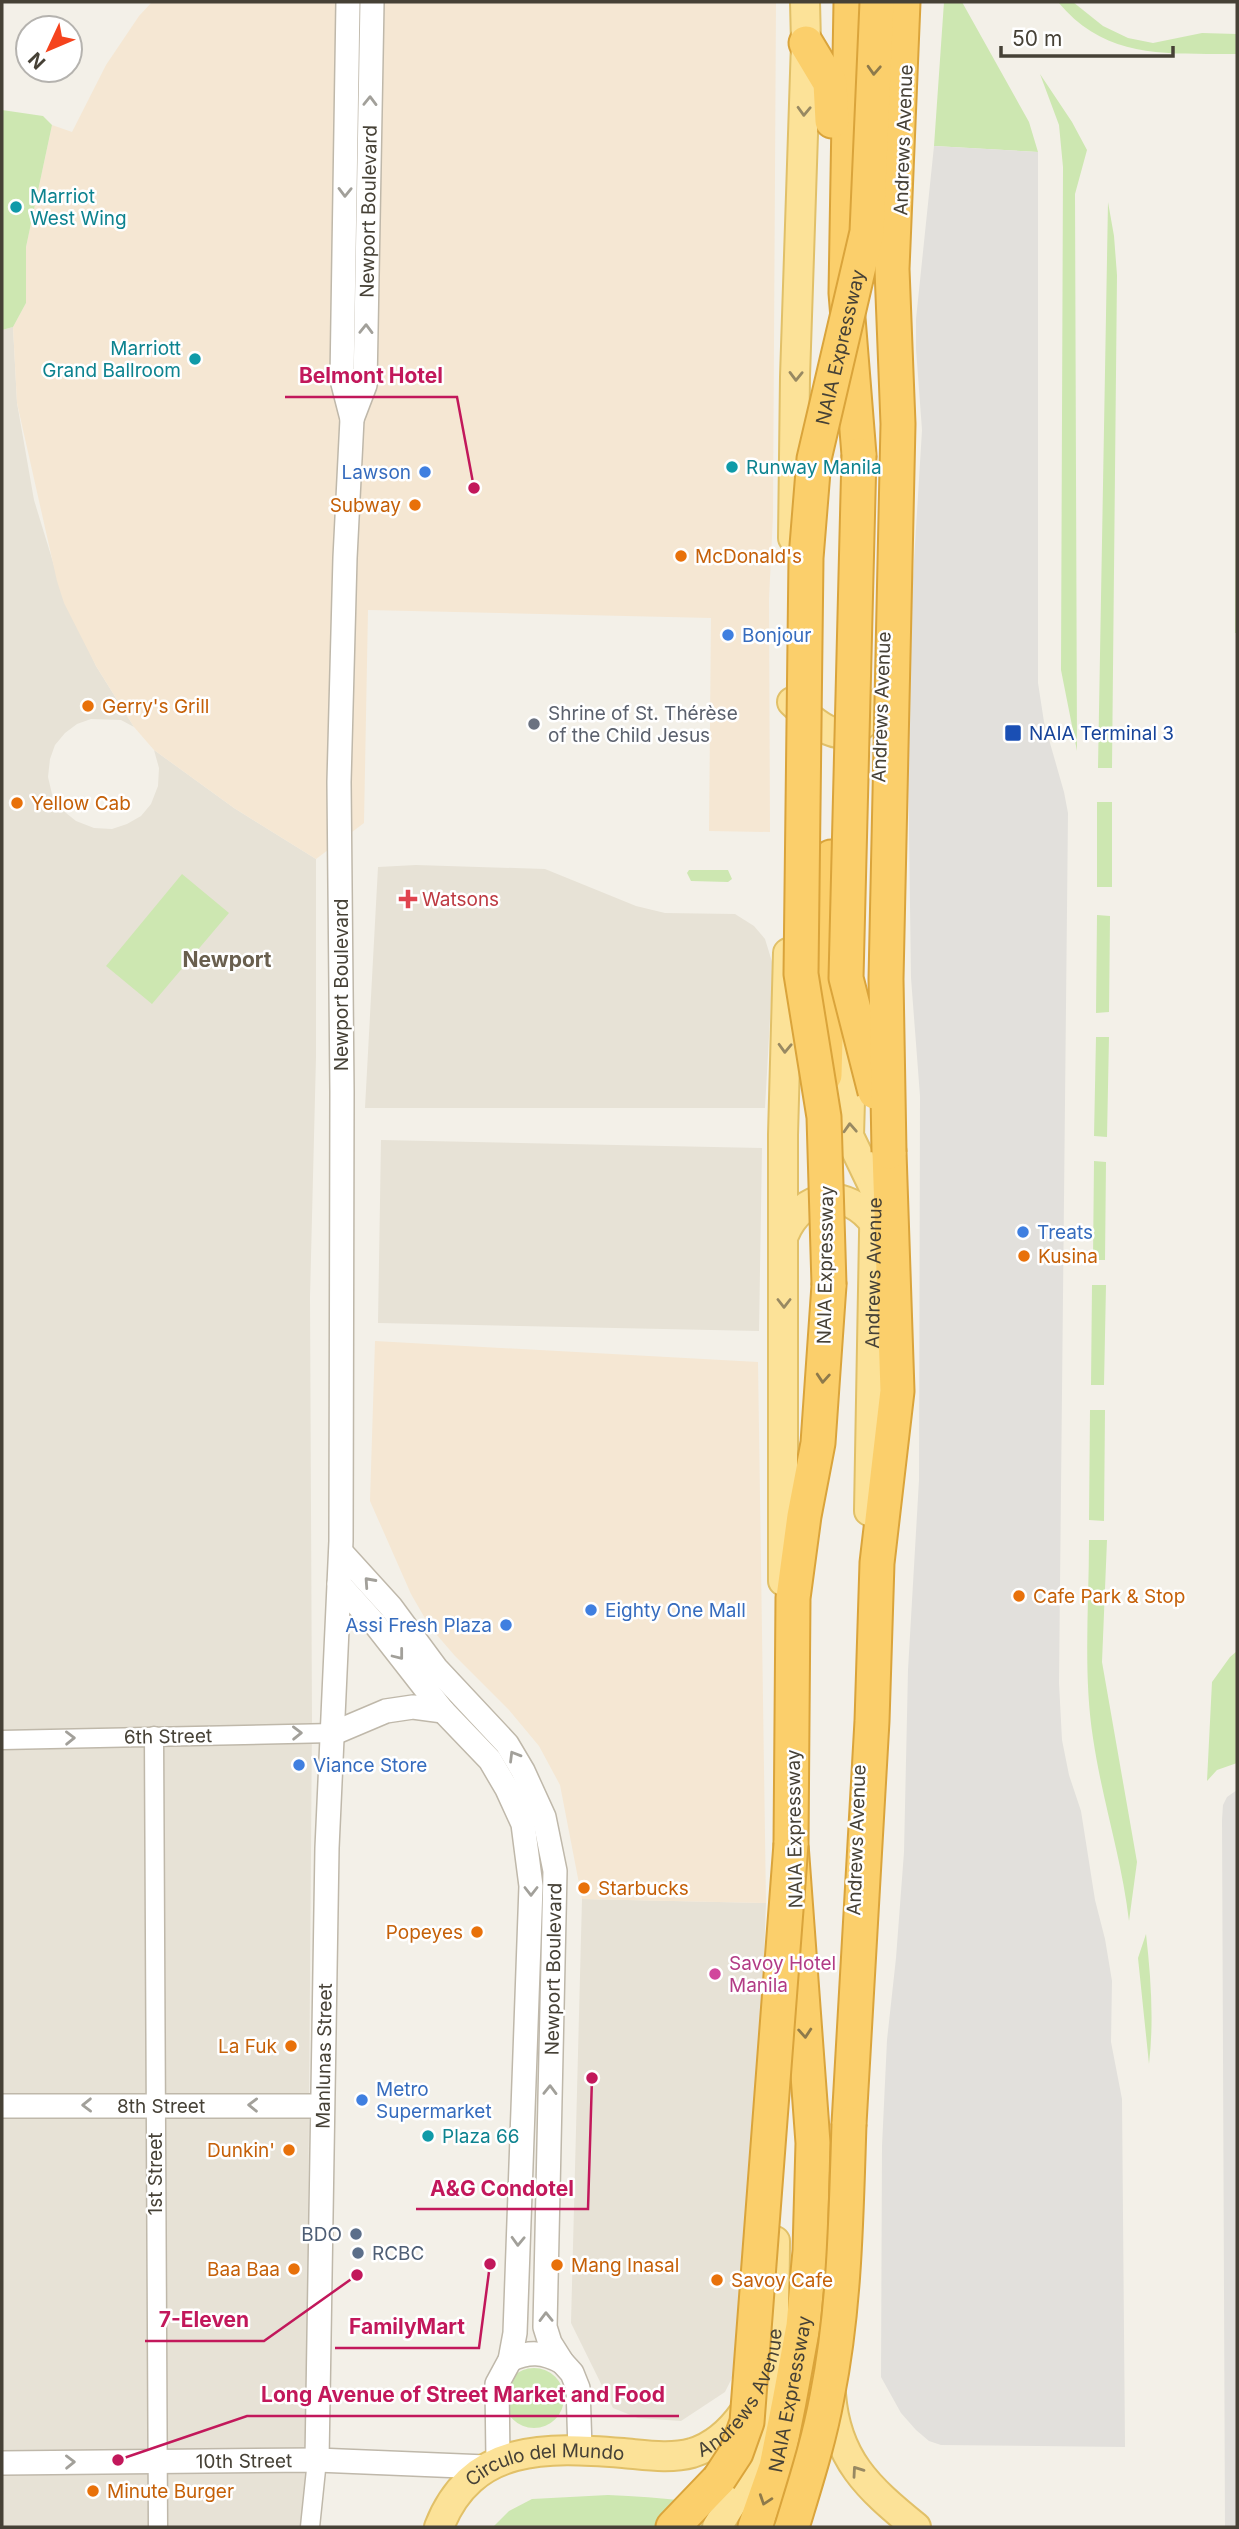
<svg xmlns="http://www.w3.org/2000/svg" width="1239" height="2529" viewBox="0 0 1239 2529" font-family="Inter,sans-serif">
  <style>
    .residential { fill: #e7e2d6 }
    .commercial { fill: #f5e7d3 }
    .green { fill: #cde7b1 }
    .parking { fill: #e2e0dc }
    .lines { fill: none; stroke-linecap: round; stroke-linejoin: round }
    .minor-casing { stroke: #bfb8aa; stroke-width: 21 }
    .tertiary-casing { stroke: #bfb8aa; stroke-width: 26 }
    .primary-casing { stroke: #e1c068; stroke-width: 32 }
    .motorway-casing { stroke: #daa43b; stroke-width: 37 }
    .minor { stroke: #fff; stroke-width: 18 }
    .tertiary { stroke: #fff; stroke-width: 23 }
    .primary { stroke: #fce298; stroke-width: 28 }
    .motorway { stroke: #fbcf6b; stroke-width: 33 }
    .motorway-bridge-casing { stroke: #daa43b; stroke-width: 37; stroke-linecap: butt }
    .motorway-bridge { stroke: #fbcf6b; stroke-width: 33 }
    .oneway { stroke: #8e7a4b }
    .oneway2 { stroke: #a2a09a }
    .oneway3 { stroke: #988962 }
    .culture-dot { fill: #0f9aa8; stroke: #fff; stroke-width: 2.5 }
    .shop-dot { fill: #3f7fe0; stroke: #fff; stroke-width: 2.5 }
    .food-dot { fill: #e8710a; stroke: #fff; stroke-width: 2.5 }
    .worship-dot { fill: #6b7280; stroke: #fff; stroke-width: 2.5 }
    .transit-dot { fill: #1a4fb4; stroke: #fff; stroke-width: 2.5 }
    .health-dot { fill: #e0444e; stroke: #fff; stroke-width: 2.5 }
    .hotel-dot { fill: #d1479c; stroke: #fff; stroke-width: 2.5 }
    .service-dot { fill: #5c6f8a; stroke: #fff; stroke-width: 2.5 }
    .labels { text-anchor: middle; stroke-width: 5; stroke-linejoin: round; paint-order: stroke }
    .street-label { font-size: 19px; fill: #464136; stroke: #fff }
    .culture-label { font-size: 19px; fill: #0d838f; stroke: #fff; text-anchor: start }
    .shop-label { font-size: 19px; fill: #366cbe; stroke: #fff; text-anchor: start }
    .food-label { font-size: 19px; fill: #c56008; stroke: #fff; text-anchor: start }
    .worship-label { font-size: 19px; fill: #5b616d; stroke: #fff; text-anchor: start }
    .transit-label { font-size: 19px; fill: #164399; stroke: #fff; text-anchor: start }
    .health-label { font-size: 19px; fill: #be3a42; stroke: #fff; text-anchor: start }
    .hotel-label { font-size: 19px; fill: #b23c85; stroke: #fff; text-anchor: start }
    .service-label { font-size: 19px; fill: #4e5e75; stroke: #fff; text-anchor: end }
    .neighbourhood-label { font-size: 21px; font-weight: bold; fill: #695f4e; stroke: #fff }
    .leader { fill: none; stroke: #c2185b; stroke-width: 2.5 }
    .callout-dot { fill: #c2185b; stroke: #fff; stroke-width: 2.5 }
    .callout-label { font-size: 21px; text-anchor: middle; font-weight: bold; fill: #c2185b; stroke: #fff; stroke-width: 5; stroke-linejoin: round; paint-order: stroke }
  </style>
  <rect width="100%" height="100%" fill="#f3f0e8"/>
  <path class="residential" d="M13 327 17 403 34 500 60 585 96 666 134 727 121 720 91 719 77 724 65 733 55 745 50 759 48 777 52 794 61 809 76 821 94 828 112 829 127 824 141 816 151 804 158 786 159 768 154 750 234 808 316 859V1057L310 1297 312 1720 306 2509 309 2527H2V330Z
    M416 865 545 869 636 906 665 913 735 914 754 926 765 939 773 965 765 1108H365L378 867Z
    M381 1140 762 1148 759 1331 378 1323Z
    M582 1899 766 1903 750 2342 725 2392 681 2421 638 2418 613 2408 571 2323Z"/>
  <path class="commercial" d="M152 2H776L773 516 769 599 770 832 709 831 711 618 368 610 364 823 316 859 234 808 154 750 134 727 96 666 64 603 57 581 17 403 13 327 26 303V247L52 125 72 132 106 65 139 16Z
    M375 1341 758 1362 766 1903 582 1899 560 1785 539 1746 509 1710 455 1656 430 1627 411 1594 370 1501Z"/>
  <path class="green" d="M944 2H962L1029 122 1038 152 934 146Z
    M1058 2H1073L1103 26 1128 38 1153 43 1202 33 1237 34V54C1168 53 1107 61 1058 2Z
    M1040 74 1072 122 1087 150 1075 194 1077 751 1061 670 1063 167 1059 125Z
    M2 110 43 116 52 125 26 247V303L13 327 2 330Z
    M1108 202 1114 236 1117 275 1112 768H1098Z
    M1237 343V633H1235Z
    M1097 802H1112V887H1097Z
    M689 870H728L732 879 728 882 691 881 687 873Z
    M182 874 229 913 152 1004 106 966Z
    M1097 915 1110 916 1109 1012 1096 1013Z
    M1096 1037H1109L1107 1137 1094 1136Z
    M1094 1161 1106 1162 1105 1260H1093Z
    M1092 1285H1106L1104 1385H1091Z
    M1090 1410H1105L1104 1521 1089 1520Z
    M1089 1540H1107L1102 1662 1137 1862 1129 1921C1122 1859 1102 1800 1093 1738 1083 1673 1089 1605 1089 1540Z
    M1237 1651V1763L1217 1770 1207 1781 1212 1682 1230 1657Z
    M1146 1934C1151 1978 1154 2021 1149 2064L1138 1958Z
    M504 2398a30 30 0 1 1 60 0a30 30 0 1 1-60 0Z
    M608 2495C680 2498 746 2506 815 2527H493L509 2511 532 2499Z"/>
  <path class="parking" d="M934 146 1038 152V683L1044 722 1064 792 1068 813 1059 1683 1062 1740 1069 1775 1081 1811 1095 1900 1105 1939 1112 1981 1111 2042 1122 2099 1125 2447 941 2445 929 2441 916 2430 901 2413 881 2377 882 2146 887 2040 896 1958 904 1852 908 1670 919 1480 920 1096 911 978 908 759 911 610 922 430 916 349V319Z
    M1237 1790V2527H1225L1222 1820 1223 1805 1227 1797Z"/>
  <g class="lines">
    <defs>
      <path id="minor" d="M154 1736 158 2527
        M2 1740 334 1733
        M310 2527 317 2460"/>
      <g id="tertiary">
        <path id="s1" d="M352 419 365 385 372 2"/>
        <path d="M341 1552 391 1607 436 1668 507 1744 523 1771 544 1817 555 1871 545 2327 550 2343 562 2362 572 2373 578 2388 580 2449"/>
        <path d="M339 1584 375 1624 443 1711 490 1760 507 1789 523 1824 531 1886 515 2333 510 2360 497 2384 498 2460"/>
        <path d="M334 1733 386 1711 413 1707 443 1711"/>
        <path id="s2" d="M2 2106H321"/>
        <path d="M510 2360C529 2351 543 2352 562 2362"/>
        <path id="s3" d="M317 2460 327 1848 341 1541 342 1091 339 782 345 558 352 419 342 380 348 2"/>
        <path id="s4" d="M2 2463 317 2460 486 2467"/>
      </g>
      <g id="primary">
        <path d="M793 538 795 377 806 43 805 2"/>
        <path d="M792 702C827 736 850 751 881 702"/>
        <path d="M852 1027 849 1136 875 1190"/>
        <path d="M784 1235C802 1192 847 1186 875 1224"/>
        <path id="s5" d="M869 1511 875 1180"/>
        <path d="M783 1581V1135L788 953"/>
        <path d="M831 2394C836 2459 868 2488 916 2527"/>
        <path id="s6" d="M439 2527C472 2443 547 2447 623 2453 646 2455 670 2459 692 2453 735 2440 760 2392 772 2353 775 2343 774 2331 774 2321 774 2294 775 2268 775 2241"/>
        <path d="M717 2527 749 2476 760 2453 769 2381"/>
      </g>
      <g id="motorway">
        <path d="M851 2 846 293 859 455"/>
        <path d="M806 43 830 83 832 121"/>
        <path d="M825 1075 831 857"/>
        <path d="M849 2124 872 1721 877 1563 897 1391 889 1152"/>
        <path d="M673 2527 719 2479"/>
        <path id="s7" d="M755 2527 776 2467 789 2402 803 2326 810 2251 813 2143 791 1844 793 1598 804 1516 818 1443 829 1285"/>
      </g>
    </defs>
    <use href="#minor" class="minor-casing"/>
    <use href="#tertiary" class="tertiary-casing"/>
    <use href="#primary" class="primary-casing"/>
    <use href="#motorway" class="motorway-casing"/>
    <use href="#minor" class="minor"/>
    <use href="#tertiary" class="tertiary"/>
    <use href="#primary" class="primary"/>
    <use href="#motorway" class="motorway"/>
    <defs>
      <g id="motorway-bridge">
        <path d="M859 455 846 978 875 1092"/>
        <path d="M889 1152 886 979 898 424 892 269 903 2"/>
        <path id="s8" d="M829 1285 824 1117 801 974 806 558 814 459 867 232 877 2"/>
        <path d="M719 2479 736 2453 747 2422 791 1844"/>
        <path d="M792 2527C805 2484 819 2441 827 2397 845 2307 846 2216 849 2124"/>
      </g>
    </defs>
    <use href="#motorway-bridge" class="motorway-bridge-casing"/>
    <use href="#motorway-bridge" class="motorway-bridge"/>
  </g>
  <defs><path id="oneway-chevron" d="M-2-3.5L2.5 0L-2 3.5" fill="none" stroke-width="1.6" stroke-linecap="round" stroke-linejoin="round" transform="scale(1.75)"/></defs>
  <g class="oneway">
    <use href="#oneway-chevron" transform="translate(874 70) rotate(93)"/>
    <use href="#oneway-chevron" transform="translate(823 1378) rotate(94)"/>
    <use href="#oneway-chevron" transform="translate(805 2033) rotate(86)"/>
    <use href="#oneway-chevron" transform="translate(765 2500) rotate(109)"/>
  </g>
  <g class="oneway2">
    <use href="#oneway-chevron" transform="translate(370 101) rotate(-89)"/>
    <use href="#oneway-chevron" transform="translate(345 192) rotate(91)"/>
    <use href="#oneway-chevron" transform="translate(366 329) rotate(-89)"/>
    <use href="#oneway-chevron" transform="translate(369 1582) rotate(-132)"/>
    <use href="#oneway-chevron" transform="translate(399 1655) rotate(52)"/>
    <use href="#oneway-chevron" transform="translate(297 1733) rotate(-1)"/>
    <use href="#oneway-chevron" transform="translate(70 1738) rotate(-1)"/>
    <use href="#oneway-chevron" transform="translate(514 1756) rotate(-121)"/>
    <use href="#oneway-chevron" transform="translate(531 1891) rotate(90)"/>
    <use href="#oneway-chevron" transform="translate(550 2090) rotate(-89)"/>
    <use href="#oneway-chevron" transform="translate(87 2105) rotate(179)"/>
    <use href="#oneway-chevron" transform="translate(253 2105) rotate(-179)"/>
    <use href="#oneway-chevron" transform="translate(518 2241) rotate(92)"/>
    <use href="#oneway-chevron" transform="translate(546 2317) rotate(-91)"/>
    <use href="#oneway-chevron" transform="translate(70 2462) rotate(-1)"/>
  </g>
  <g class="oneway3">
    <use href="#oneway-chevron" transform="translate(804 111) rotate(92)"/>
    <use href="#oneway-chevron" transform="translate(796 376) rotate(91)"/>
    <use href="#oneway-chevron" transform="translate(785 1048) rotate(92)"/>
    <use href="#oneway-chevron" transform="translate(850 1128) rotate(-93)"/>
    <use href="#oneway-chevron" transform="translate(784 1303) rotate(90)"/>
    <use href="#oneway-chevron" transform="translate(857 2471) rotate(-125)"/>
  </g>
  <g class="culture-dot">
    <circle cx="16" cy="207" r="7"/>
    <circle cx="195" cy="359" r="7"/>
    <circle cx="732" cy="467" r="7"/>
    <circle cx="428" cy="2136" r="7"/>
  </g>
  <g class="shop-dot">
    <circle cx="425" cy="472" r="7"/>
    <circle cx="728" cy="635" r="7"/>
    <circle cx="1023" cy="1232" r="7"/>
    <circle cx="591" cy="1610" r="7"/>
    <circle cx="506" cy="1625" r="7"/>
    <circle cx="299" cy="1765" r="7"/>
    <circle cx="362" cy="2100" r="7"/>
  </g>
  <g class="food-dot">
    <circle cx="415" cy="505" r="7"/>
    <circle cx="681" cy="556" r="7"/>
    <circle cx="88" cy="706" r="7"/>
    <circle cx="17" cy="803" r="7"/>
    <circle cx="1024" cy="1256" r="7"/>
    <circle cx="1019" cy="1596" r="7"/>
    <circle cx="584" cy="1888" r="7"/>
    <circle cx="477" cy="1932" r="7"/>
    <circle cx="291" cy="2046" r="7"/>
    <circle cx="289" cy="2150" r="7"/>
    <circle cx="557" cy="2265" r="7"/>
    <circle cx="294" cy="2269" r="7"/>
    <circle cx="717" cy="2280" r="7"/>
    <circle cx="93" cy="2491" r="7"/>
  </g>
  <circle class="worship-dot" cx="534" cy="724" r="7"/>
  <rect class="transit-dot" x="1004" y="724" width="18" height="18" rx="3.5"/>
  <path class="health-dot" d="M404.5 888.5h7v7h7v7h-7v7h-7v-7h-7v-7h7z"/>
  <circle class="hotel-dot" cx="715" cy="1974" r="7"/>
  <g class="service-dot">
    <circle cx="356" cy="2234" r="7"/>
    <circle cx="358" cy="2253" r="7"/>
  </g>
  <g class="labels">
    <g class="street-label">
      <text transform="translate(903 140) rotate(-88)" y="7">Andrews Avenue</text>
      <text dy="7" stroke="none"><textPath href="#s1" startOffset="210">Newport Boulevard</textPath></text>
      <text dy="7" stroke="none"><textPath href="#s8" startOffset="943">NAIA Expressway</textPath></text>
      <text transform="translate(881 707) rotate(-88)" y="7">Andrews Avenue</text>
      <text transform="translate(341 985) rotate(-90)" y="7">Newport Boulevard</text>
      <text transform="translate(825 1265) rotate(-89)" y="7">NAIA Expressway</text>
      <text dy="7" stroke="none"><textPath href="#s5" startOffset="238">Andrews Avenue</textPath></text>
      <text transform="translate(168 1736) rotate(-1)" y="7">6th Street</text>
      <text transform="translate(794 1829) rotate(-91)" y="7">NAIA Expressway</text>
      <text transform="translate(856 1840) rotate(-88)" y="7">Andrews Avenue</text>
      <text transform="translate(553 1969) rotate(-89)" y="7">Newport Boulevard</text>
      <text dy="7" stroke="none"><textPath href="#s3" startOffset="404">Manlunas Street</textPath></text>
      <text dy="7" stroke="none"><textPath href="#s2" startOffset="159">8th Street</textPath></text>
      <text transform="translate(155 2174) rotate(-90)" y="7">1st Street</text>
      <text dy="7" stroke="none"><textPath href="#s6" startOffset="368">Andrews Avenue</textPath></text>
      <text dy="7" stroke="none"><textPath href="#s7" startOffset="138">NAIA Expressway</textPath></text>
      <text dy="7" stroke="none"><textPath href="#s4" startOffset="242">10th Street</textPath></text>
      <text dy="7" stroke="none"><textPath href="#s6" startOffset="136">Circulo del Mundo</textPath></text>
    </g>
    <g class="culture-label">
      <text x="30" y="203">Marriot<tspan x="30" dy="22">West Wing</tspan></text>
      <text x="181" y="355" text-anchor="end">Marriott<tspan x="181" dy="22">Grand Ballroom</tspan></text>
      <text x="746" y="474">Runway Manila</text>
      <text x="442" y="2143">Plaza 66</text>
    </g>
    <g class="shop-label">
      <text x="411" y="479" text-anchor="end">Lawson</text>
      <text x="742" y="642">Bonjour</text>
      <text x="1037" y="1239">Treats</text>
      <text x="605" y="1617">Eighty One Mall</text>
      <text x="492" y="1632" text-anchor="end">Assi Fresh Plaza</text>
      <text x="313" y="1772">Viance Store</text>
      <text x="376" y="2096">Metro<tspan x="376" dy="22">Supermarket</tspan></text>
    </g>
    <g class="food-label">
      <text x="401" y="512" text-anchor="end">Subway</text>
      <text x="695" y="563">McDonald's</text>
      <text x="102" y="713">Gerry's Grill</text>
      <text x="31" y="810">Yellow Cab</text>
      <text x="1038" y="1263">Kusina</text>
      <text x="1033" y="1603">Cafe Park &amp; Stop</text>
      <text x="598" y="1895">Starbucks</text>
      <text x="463" y="1939" text-anchor="end">Popeyes</text>
      <text x="277" y="2053" text-anchor="end">La Fuk</text>
      <text x="275" y="2157" text-anchor="end">Dunkin'</text>
      <text x="571" y="2272">Mang Inasal</text>
      <text x="280" y="2276" text-anchor="end">Baa Baa</text>
      <text x="731" y="2287">Savoy Cafe</text>
      <text x="107" y="2498">Minute Burger</text>
    </g>
    <g class="worship-label">
      <text x="548" y="720">Shrine of St. Thérèse<tspan x="548" dy="22">of the Child Jesus</tspan></text>
    </g>
    <g class="transit-label">
      <text x="1029" y="740">NAIA Terminal 3</text>
    </g>
    <g class="health-label">
      <text x="422" y="906">Watsons</text>
    </g>
    <g class="hotel-label">
      <text x="729" y="1970">Savoy Hotel<tspan x="729" dy="22">Manila</tspan></text>
    </g>
    <g class="service-label">
      <text x="342" y="2241">BDO</text>
      <text x="372" y="2260" text-anchor="start">RCBC</text>
    </g>
    <g class="neighbourhood-label">
      <text x="227" y="967">Newport</text>
    </g>
  </g>
  <path class="leader" d="M474 488L457 397H285M592 2078L588 2209H416M357 2275L264 2341H145M490 2264L479 2348H335M118 2460L247 2416H679"/>
  <g class="callout-dot">
    <circle cx="474" cy="488" r="7"/>
    <circle cx="592" cy="2078" r="7"/>
    <circle cx="357" cy="2275" r="7"/>
    <circle cx="490" cy="2264" r="7"/>
    <circle cx="118" cy="2460" r="7"/>
  </g>
  <g class="callout-label">
    <text x="371" y="383">Belmont Hotel</text>
    <text x="502" y="2196">A&amp;G Condotel</text>
    <text x="204" y="2327">7-Eleven</text>
    <text x="407" y="2334">FamilyMart</text>
    <text x="463" y="2402">Long Avenue of Street Market and Food</text>
  </g>
  <rect width="1239" height="2529" fill="none" stroke="#464136" stroke-width="7"/>
  <g transform="translate(49 49) rotate(226)"><circle r="33" fill="#ffffff" stroke="#b5b3af" stroke-width="2"/>
  <path d="M0-5L12 26L0 18L-12 26Z" fill="#f5431d"/>
  <text y="-10" font-size="19" font-weight="bold" text-anchor="middle" fill="#464136">N</text>
  </g>
  <path d="M1001 46v10h172v-10" fill="none" stroke="#464136" stroke-width="3.5"/>
  <text x="1012" y="46" font-size="21" fill="#464136" stroke="#ffffff" stroke-width="5" paint-order="stroke">50 m</text>
</svg>
